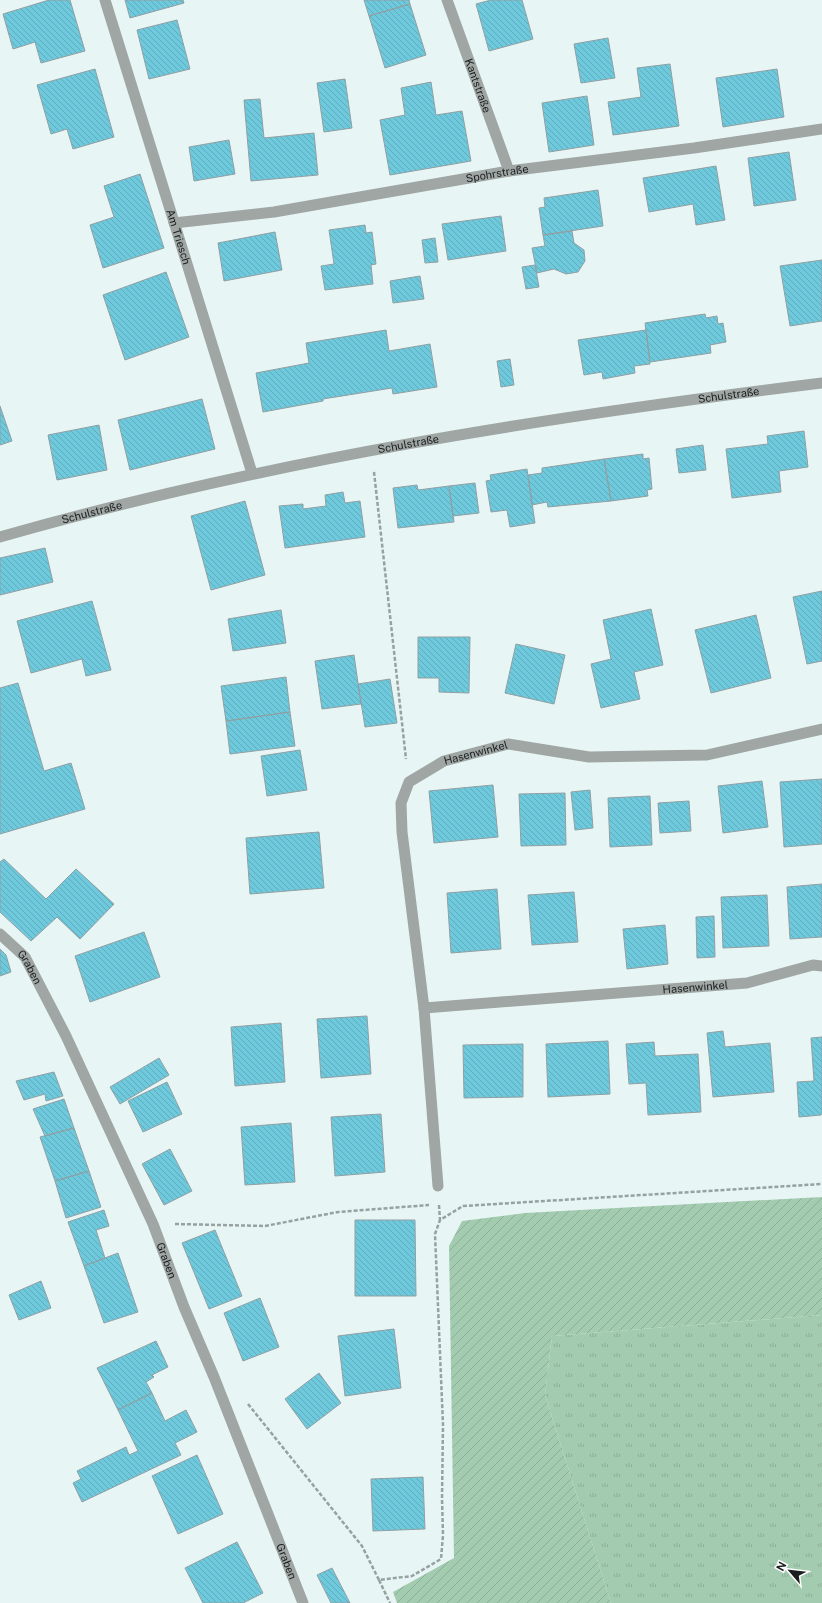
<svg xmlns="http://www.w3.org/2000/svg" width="822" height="1603" viewBox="0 0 822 1603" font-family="'Public Sans',sans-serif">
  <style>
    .grass { fill: url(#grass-tufts) }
    .garden { fill: url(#garden-furrows) }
    .building { fill: url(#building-back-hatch); stroke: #919fa2 }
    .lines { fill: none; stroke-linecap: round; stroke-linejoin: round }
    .path { stroke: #96a1a0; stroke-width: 2.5; stroke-dasharray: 4 2; stroke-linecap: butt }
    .minor { stroke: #a0a6a4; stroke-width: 11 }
    .tertiary { stroke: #a0a6a4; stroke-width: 11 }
    .labels { text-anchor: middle; stroke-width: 3; stroke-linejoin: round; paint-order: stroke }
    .street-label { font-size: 11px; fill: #191f1e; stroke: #fff }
  </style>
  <defs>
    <pattern id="grass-tufts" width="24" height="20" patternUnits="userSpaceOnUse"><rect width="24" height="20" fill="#a3cbb0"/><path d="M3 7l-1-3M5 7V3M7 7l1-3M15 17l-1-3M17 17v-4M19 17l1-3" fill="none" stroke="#8cae97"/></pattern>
    <pattern id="garden-furrows" width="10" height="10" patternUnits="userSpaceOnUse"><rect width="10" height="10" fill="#a3cbb0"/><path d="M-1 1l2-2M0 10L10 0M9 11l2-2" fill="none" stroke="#8cae97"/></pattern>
    <pattern id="building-back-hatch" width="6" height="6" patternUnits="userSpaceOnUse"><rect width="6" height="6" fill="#6ec9dc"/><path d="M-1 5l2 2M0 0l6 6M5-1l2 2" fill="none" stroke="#5facbc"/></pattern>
  </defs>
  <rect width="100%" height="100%" fill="#e7f6f5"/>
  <path class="grass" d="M822 1315V1603H611L545 1395 552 1336Z"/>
  <path class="garden" d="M822 1197V1315L552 1336 545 1395 611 1603H397L393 1592 454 1558 449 1246 462 1221 525 1213Z"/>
  <path class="building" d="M49 0H70L85 51 41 63 35 42 13 49 3 14Z
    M125 0H183L184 3 130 18Z
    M364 0H409L410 4 369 16Z
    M491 0H522L533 39 489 51 476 4Z
    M410 4 426 55 385 68 369 16Z
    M177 20 190 69 149 79 137 30Z
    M608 38 615 78 581 83 574 44Z
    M670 64 679 126 613 135 608 102 641 97 637 68Z
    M95 69 114 137 73 149 67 129 51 134 37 85Z
    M777 69 784 117 723 127 716 78Z
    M345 79 352 128 324 132 317 83Z
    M431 82 436 115 462 111 471 161 390 175 380 120 405 115 401 88Z
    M587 96 594 145 549 152 542 103Z
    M260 99 264 138 314 133 318 175 251 181 244 100Z
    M229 140 235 174 194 181 189 147Z
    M789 152 796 200 754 206 748 158Z
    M716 166 725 220 696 225 693 204 649 212 643 178Z
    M140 174 164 248 103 268 90 225 114 217 104 186Z
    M598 190 603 226 543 235 539 208 545 207 544 198Z
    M501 216 506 251 448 260 442 224Z
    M365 225 366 233 372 232 376 264 371 265 373 284 325 290 321 266 334 264 329 230Z
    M572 231 574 243 584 250 585 261 578 272 566 274 554 269 537 273 532 248 545 246 543 235Z
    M275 232 282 270 224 281 218 243Z
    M435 238 438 262 425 263 422 240Z
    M822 260V321L790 326 780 266Z
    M535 265 539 287 526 289 522 267Z
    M166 272 189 337 125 360 103 295Z
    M420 276 424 299 393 303 390 281Z
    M705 314 706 318 717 316 718 324 723 323 726 342 710 345 711 353 650 362 645 323Z
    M386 330 389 351 430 344 437 387 393 394 392 388 323 399V401L263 412 256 373 309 363 306 343Z
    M646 330 650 364 634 366 635 373 603 379 602 372 584 375 578 340Z
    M510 359 514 385 501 387 497 361Z
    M202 399 215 449 130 470 118 420Z
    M0 406 12 441 0 445Z
    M99 425 107 470 57 480 48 435Z
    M804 431 808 467 779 471 781 492 732 498 726 449 768 444 767 436Z
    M703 445 706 470 679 473 676 449Z
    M643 454V459L649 458 652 489 647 490 648 496 611 501 604 459Z
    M604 459 611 501 548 507 547 502 532 505 528 475 542 473V468Z
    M527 469 535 523 510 527 507 510 491 512 486 481 491 480 490 475Z
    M475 483 479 513 453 516 449 486Z
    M417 485 418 490 449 486 454 522 398 528 393 488Z
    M343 492 345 503 360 501 365 537 285 548 279 506 303 504V509L326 506 325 495Z
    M245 501 265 575 211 590 191 516Z
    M45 548 53 582 0 595V558Z
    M822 591V661L807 664 793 597Z
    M92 601 111 670 86 676 82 659 31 673 17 621Z
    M651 609 663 665 634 672 640 699 601 708 591 664 611 659 603 620Z
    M281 610 286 643 233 651 228 619Z
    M756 615 771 678 711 693 695 630Z
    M418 637H470L469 693 439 692V678H418Z
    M516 644 565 655 554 704 505 693Z
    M354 655 361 704 322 709 315 661Z
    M286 677 290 712 226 721 221 686Z
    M390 679 397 723 365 727 358 684Z
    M18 683 44 771 71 763 85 809 0 834V688Z
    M290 712 295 746 230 754 226 721Z
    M300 750 307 790 267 796 261 756Z
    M822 779V844L784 847 780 782Z
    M762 781 768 827 723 833 718 786Z
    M493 785 498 837 434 843 429 791Z
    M590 790 593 828 575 830 571 792Z
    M565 793 566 845 521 846 519 794Z
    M650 796 652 845 610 847 608 798Z
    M689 801 691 831 660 833 658 803Z
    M319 832 324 888 250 894 246 838Z
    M4 859 46 899 76 869 114 904 80 939 57 917 31 941 0 912V862Z
    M822 884V937L790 939 787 887Z
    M497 889 501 949 451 953 447 893Z
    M574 892 578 942 532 945 528 895Z
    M767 895 769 946 723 948 721 897Z
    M714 916 715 957 697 958 696 917Z
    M665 925 668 964 627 969 623 929Z
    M144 932 160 977 90 1002 75 956Z
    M0 949 6 955 11 972 0 976Z
    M367 1016 371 1074 321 1078 317 1019Z
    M281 1023 285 1082 235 1086 231 1027Z
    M723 1031 725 1047 770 1043 774 1092 713 1097 707 1033Z
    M822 1037V1113L821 1115 799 1117 797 1082 814 1081 811 1038Z
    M608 1041 610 1094 548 1097 546 1044Z
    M654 1042 655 1056 698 1054 701 1112 648 1115 646 1083 629 1084 626 1044Z
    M523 1044V1097L464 1098 463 1045Z
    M159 1058 169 1075 120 1104 110 1087Z
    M54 1072 63 1096 46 1101 45 1094 24 1100 16 1081Z
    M167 1082 182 1114 143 1132 128 1101Z
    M64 1099 74 1128 45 1136 33 1109Z
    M381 1114 385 1172 335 1176 331 1117Z
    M291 1123 295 1182 245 1185 241 1127Z
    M74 1128 89 1171 55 1181 40 1137Z
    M170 1149 192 1191 164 1205 142 1164Z
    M89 1171 101 1207 66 1218 55 1181Z
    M104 1210 109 1226 96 1230 105 1258 84 1266 68 1222Z
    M355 1220H415L416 1296H355Z
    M215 1230 242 1296 209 1309 182 1243Z
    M118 1253 138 1312 104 1323 84 1266Z
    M41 1281 51 1308 19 1320 9 1295Z
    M260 1298 279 1347 243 1361 224 1313Z
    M394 1329 401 1388 345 1396 338 1336Z
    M156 1341 168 1367 152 1375 154 1377 146 1382 152 1393 118 1410 97 1368Z
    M319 1373 341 1403 307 1429 285 1399Z
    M152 1393 165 1421 186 1410 197 1432 175 1443 181 1455 82 1502 73 1483 81 1479 77 1471 126 1447 129 1455 138 1451 118 1410Z
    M197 1455 223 1514 178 1534 152 1476Z
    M423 1477 425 1529 373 1531 371 1479Z
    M237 1542 263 1593 243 1603H203L185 1568Z
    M332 1568 350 1603H331L317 1575Z"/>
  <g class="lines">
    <path class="path" d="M374 472 406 759
      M439 1205 440 1220
      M175 1224 265 1226 338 1212 429 1205
      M248 1404 362 1546 379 1580 412 1576 441 1559 443 1535 442 1499 443 1425 435 1234 440 1220 463 1206 822 1184
      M379 1580 390 1603"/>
    <g class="minor">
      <path id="s1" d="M105 0 252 473"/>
      <path id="s2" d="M447 0 509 171"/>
      <path id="s3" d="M174 223 274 212 509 171 694 148 822 129"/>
      <path id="s4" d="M0 934 25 957 66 1036 153 1224 184 1307 214 1377 303 1603"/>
      <path id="s5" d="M424 1008 747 983 813 965 822 966"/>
      <path id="s6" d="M438 1186 424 1008 402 832 401 803 409 782 444 761 508 744 589 757 707 755 822 729"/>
    </g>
    <path class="tertiary" id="s7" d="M0 537C269 460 545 417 822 383"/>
  </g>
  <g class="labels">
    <g class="street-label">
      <text dy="4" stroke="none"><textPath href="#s2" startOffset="91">Kantstraße</textPath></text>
      <text dy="4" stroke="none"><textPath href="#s3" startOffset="327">Spohrstraße</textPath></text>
      <text dy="4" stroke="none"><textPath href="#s1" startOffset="248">Am Triesch</textPath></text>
      <text dy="4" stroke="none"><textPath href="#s7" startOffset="743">Schulstraße</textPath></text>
      <text dy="4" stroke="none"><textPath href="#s7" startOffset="419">Schulstraße</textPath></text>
      <text dy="4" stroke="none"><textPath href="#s7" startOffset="95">Schulstraße</textPath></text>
      <text dy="4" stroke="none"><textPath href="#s6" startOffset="481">Hasenwinkel</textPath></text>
      <text dy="4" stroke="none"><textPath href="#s4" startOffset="45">Graben</textPath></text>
      <text dy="4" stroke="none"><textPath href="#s5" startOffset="272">Hasenwinkel</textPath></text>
      <text dy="4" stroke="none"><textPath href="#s4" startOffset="369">Graben</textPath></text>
      <text dy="4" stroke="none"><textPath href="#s4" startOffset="693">Graben</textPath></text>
    </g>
  </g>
  <g transform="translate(790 1571) rotate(298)" stroke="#ffffff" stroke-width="3" paint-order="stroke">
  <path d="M0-3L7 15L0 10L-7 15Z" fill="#191f1e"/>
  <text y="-6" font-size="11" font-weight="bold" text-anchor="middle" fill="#191f1e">N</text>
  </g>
</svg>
